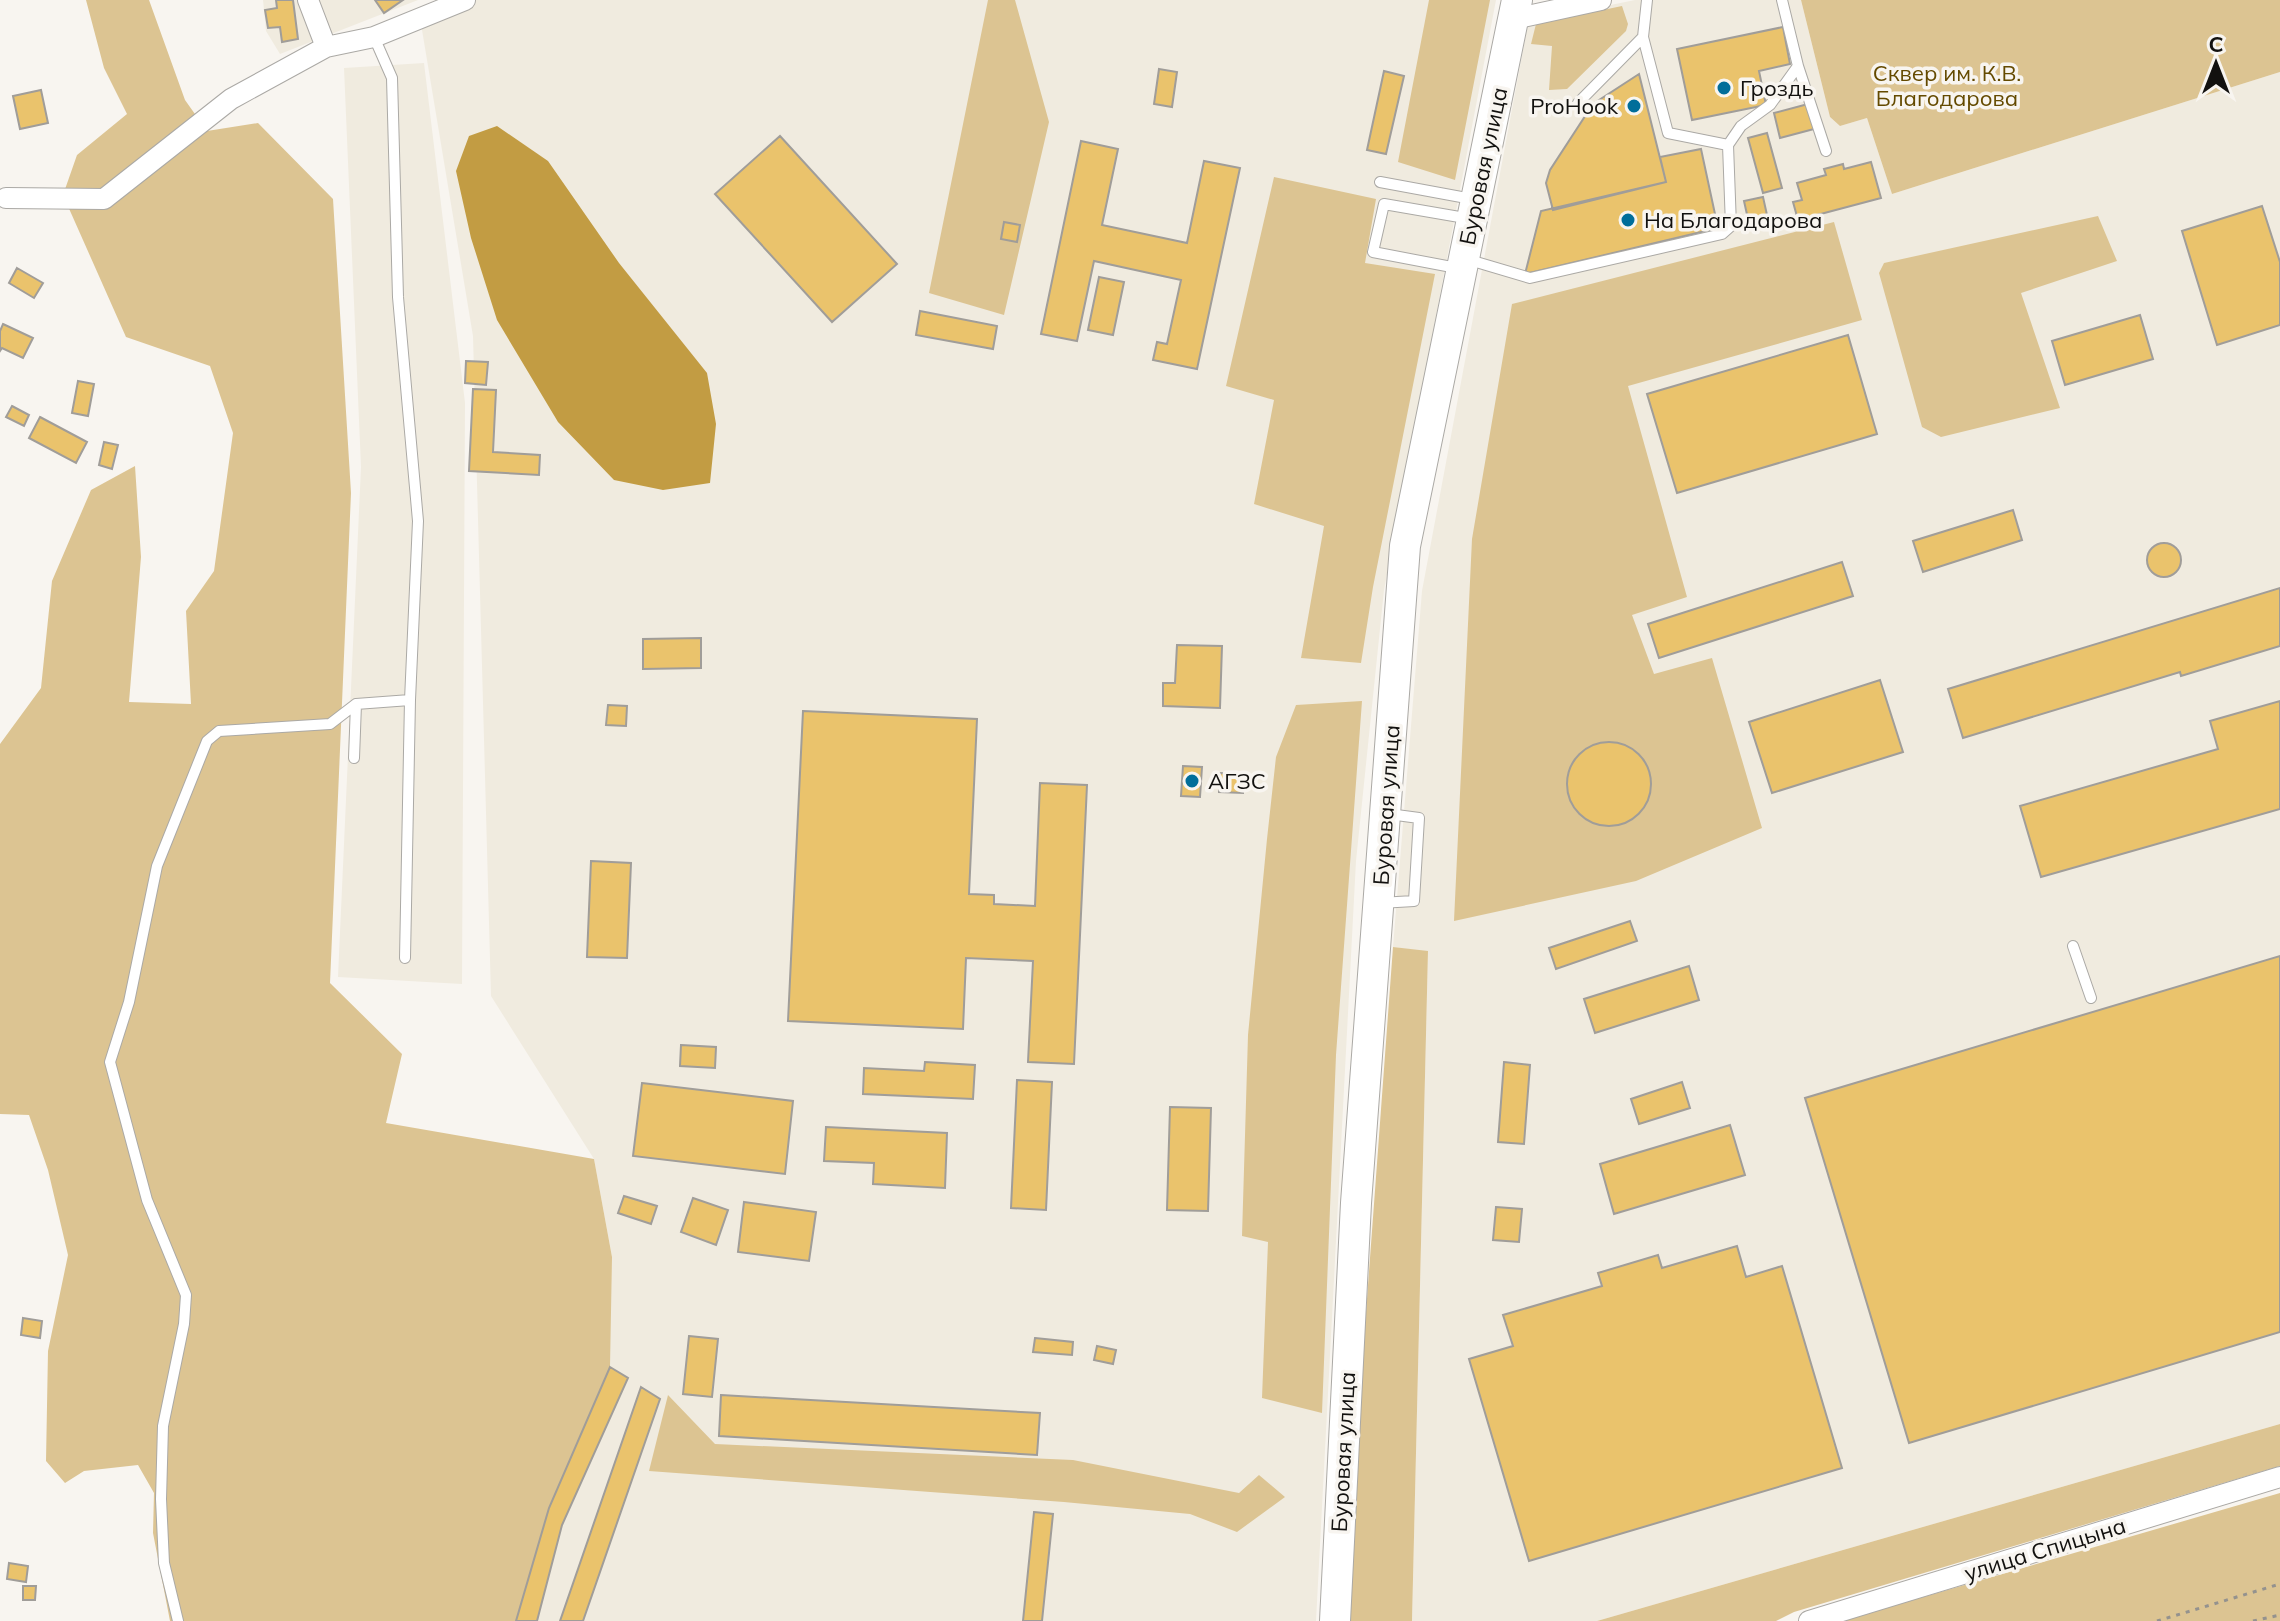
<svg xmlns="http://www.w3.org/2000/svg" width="2280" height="1621" viewBox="0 0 2280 1621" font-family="Mulish,sans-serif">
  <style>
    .built { fill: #f0ebdf }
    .green { fill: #dcc492 }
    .water { fill: #c29c43 }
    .building { fill: #eac36c; stroke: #a09d99; stroke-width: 2 }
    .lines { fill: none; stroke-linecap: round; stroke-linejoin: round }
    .lane-casing { stroke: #aba9a5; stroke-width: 12 }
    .street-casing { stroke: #aba9a5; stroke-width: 22 }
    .secondary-casing { stroke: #aba9a5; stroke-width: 32 }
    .path { stroke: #94928e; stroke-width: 3; stroke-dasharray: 4 6; stroke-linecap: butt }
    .lane { stroke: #fff; stroke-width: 10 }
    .street { stroke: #fff; stroke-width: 20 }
    .secondary { stroke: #fff; stroke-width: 30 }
    .poi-dot { fill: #016e9a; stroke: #f8f5f0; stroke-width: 3 }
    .labels { text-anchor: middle; stroke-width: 7; stroke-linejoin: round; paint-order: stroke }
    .park-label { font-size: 22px; fill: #644a00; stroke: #f8f5f0 }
    .poi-label { font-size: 22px; fill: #12110f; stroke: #f8f5f0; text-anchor: start }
    .street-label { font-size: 22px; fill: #12110f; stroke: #f8f5f0 }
  </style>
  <rect width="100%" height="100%" fill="#f8f5f0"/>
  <path class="built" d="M263 0H418L280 54 266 31Z
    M452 0H1496L1384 590 1356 861 1316 1621H516L549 1508 612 1257 594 1159 491 996 473 336 419 12Z
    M1635 0H1801L1830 117 1840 126 1867 118 1892 194 2280 72V1424L1597 1621H1412L1428 952 1393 947 1422 591 1527 29 1532 22 1542 19Z
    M424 63 465 403 462 984 338 977 361 467 344 68Z"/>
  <path class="green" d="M86 0H149L185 100 207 131 258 123 333 199 351 493 330 983 402 1054 386 1123 594 1159 612 1257 610 1367 549 1508 516 1621H170L153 1533 154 1493 138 1465 84 1471 65 1483 46 1461 48 1351 68 1255 48 1170 29 1115 0 1114V744L41 688 52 581 91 490 135 466 141 557 129 702 191 704 186 611 214 571 233 433 210 366 126 337 63 195 77 155 127 114 104 68Z
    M988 0H1015L1049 122 1004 315 929 293Z
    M1429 0H1490L1455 180 1398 162Z
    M1801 0H2280V72L1892 194 1867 118 1840 126 1830 117Z
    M1622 6 1628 24 1626 31 1567 89 1549 90 1552 46 1531 44 1536 24Z
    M1274 177 1376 199 1365 263 1435 274 1373 587 1361 663 1301 658 1324 526 1254 504 1274 400 1226 386Z
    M2098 216 2117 261 2021 293 2060 408 1941 437 1922 427 1879 273 1884 263Z
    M1834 222 1862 320 1628 386 1687 597 1632 615 1654 674 1712 658 1762 828 1636 881 1454 921 1472 539 1512 304Z
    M1362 701 1336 1055 1322 1413 1262 1398 1268 1242 1242 1236 1248 1035 1267 839 1276 757 1296 705Z
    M1393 947 1428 951 1412 1621H1347L1357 1434Z
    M668 1395 715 1444 1073 1460 1239 1493 1259 1475 1285 1497 1237 1532 1190 1514 1064 1502 649 1471Z
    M2280 1424V1466L1794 1612 1776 1621H1597Z
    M2280 1493V1621H1841Z"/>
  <path class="water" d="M497 126 548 161 619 263 707 373 716 424 710 483 663 490 614 480 558 422 497 320 471 238 456 171 469 136Z"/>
  <path class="building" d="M276 0H293L298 39 282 42 280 27 268 28 265 10 277 8Z
    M375 0H403L384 13Z
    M1783 27 1790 64 1759 71 1766 105 1692 120 1677 49Z
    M1159 69 1177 72 1172 107 1154 104Z
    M1384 71 1404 76 1386 154 1367 150Z
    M1639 74 1666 182 1553 210 1546 183 1550 170 1593 104Z
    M41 90 48 123 20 129 13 96Z
    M1808 104 1814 129 1780 138 1774 113Z
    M1767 133 1782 188 1763 193 1748 138Z
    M780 136 897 264 832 322 715 194Z
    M1081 141 1118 149 1102 225 1187 243 1204 161 1240 168 1197 369 1153 360 1157 342 1167 344 1181 280 1094 261 1077 341 1041 334Z
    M1701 149 1718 228 1525 274 1541 211 1666 182 1660 157Z
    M1871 162 1881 198 1798 220 1793 202 1802 200 1797 183 1826 175 1824 169 1843 164 1844 169Z
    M1763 197 1769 224 1750 228 1744 201Z
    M2262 206 2280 262V325L2217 345 2182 231Z
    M1004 222 1020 225 1017 242 1001 239Z
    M17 268 43 283 34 298 9 283Z
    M1099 277 1124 282 1113 335 1088 330Z
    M920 311 997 326 993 349 916 335Z
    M2140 315 2153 359 2065 385 2052 341Z
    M3 324 33 338 23 358 2 348 0 351V331Z
    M1848 335 1877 434 1677 493 1647 394Z
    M466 361 488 362 486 385 465 383Z
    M78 381 94 384 88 416 72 413Z
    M473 389 496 390 493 452 540 455 539 475 469 471Z
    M12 406 29 415 24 426 6 417Z
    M40 417 87 442 76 463 29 438Z
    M104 442 118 445 112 469 99 465Z
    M2013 510 2022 540 1923 572 1913 541Z
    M2147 560a17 17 0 1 1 34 0a17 17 0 1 1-34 0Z
    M1842 562 1853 596 1659 658 1648 624Z
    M2280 588V646L2181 676 2180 672 1963 738 1948 689Z
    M701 638V668L643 669V639Z
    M1177 645 1222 646 1220 708 1163 706V683H1175Z
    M1880 680 1903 752 1772 793 1749 722Z
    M2280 701V809L2041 877 2020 806 2218 749 2210 721Z
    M608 705 627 706 626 726 606 725Z
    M803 711 977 719 969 894 994 895V904L1035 906 1040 783 1087 785 1074 1064 1028 1062 1033 961 966 958 963 1029 788 1021Z
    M1567 784a42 42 0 1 1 84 0a42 42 0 1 1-84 0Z
    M1183 766 1202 767 1200 797 1181 796Z
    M1219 773 1243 774V793L1219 792Z
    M591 861 631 863 627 958 587 957Z
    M1630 921 1637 941 1556 969 1549 948Z
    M2280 956V1332L1909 1443 1805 1098Z
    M1689 966 1699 1000 1595 1033 1584 999Z
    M681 1045 716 1047 715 1068 680 1066Z
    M925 1062 975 1065 973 1099 863 1094 864 1068 924 1071Z
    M1504 1062 1530 1065 1524 1144 1498 1142Z
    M1017 1080 1052 1082 1046 1210 1011 1208Z
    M1682 1082 1690 1108 1639 1124 1631 1099Z
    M642 1083 793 1101 785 1174 633 1156Z
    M1170 1107 1211 1108 1208 1211 1167 1210Z
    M1730 1125 1745 1175 1614 1214 1600 1164Z
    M826 1127 947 1133 945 1188 873 1184 874 1163 824 1161Z
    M624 1196 657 1206 651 1224 618 1213Z
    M693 1198 728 1210 716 1245 681 1232Z
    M744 1202 816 1212 809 1261 738 1252Z
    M1496 1207 1522 1209 1519 1242 1493 1240Z
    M1737 1246 1746 1277 1782 1266 1842 1468 1529 1561 1469 1359 1513 1346 1503 1315 1602 1286 1598 1273 1658 1255 1662 1268Z
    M23 1318 42 1321 40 1338 21 1335Z
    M689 1336 718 1339 712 1397 683 1394Z
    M1035 1338 1073 1342 1072 1355 1033 1352Z
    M1097 1346 1116 1350 1113 1364 1094 1360Z
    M610 1367 628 1378 562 1525 537 1621H516L549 1508Z
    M641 1387 660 1399 583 1621H560Z
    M721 1395 1040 1413 1037 1455 719 1436Z
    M1034 1512 1053 1514 1042 1621H1023Z
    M9 1563 28 1566 26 1582 7 1579Z
    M23 1586H36L35 1600H23Z"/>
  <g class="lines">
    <defs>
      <path id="lane" d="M374 37 392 78 398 297 418 521 410 700 405 958
        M1643 37 1668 133 1728 145
        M1798 66 1826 151
        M1578 103 1643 37 1647 0
        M1380 182 1472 199
        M1466 259 1530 278 1722 234 1731 226 1728 145 1741 126 1770 105 1798 66 1782 0
        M1457 268 1373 252 1384 204 1471 219
        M354 758 356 704
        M1380 903 1414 901 1419 818 1389 814
        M2073 946 2091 998
        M178 1621 164 1563 161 1499 163 1426 184 1324 186 1295 147 1200 110 1062 129 1002 157 866 207 741 219 731 330 724 356 704 410 700"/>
      <path id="street" d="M308 0 326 47
        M1514 19 1601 0
        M6 198 104 199 231 99 326 47 374 37 465 0
        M1809 1621 2280 1477"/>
      <path id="secondary" d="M1335 1621 1356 1203 1405 546 1517 0"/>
    </defs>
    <use href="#lane" class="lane-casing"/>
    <use href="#street" class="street-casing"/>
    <use href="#secondary" class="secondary-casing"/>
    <path class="path" d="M2157 1621 2280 1584
      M2253 1621 2280 1615"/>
    <use href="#lane" class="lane"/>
    <use href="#street" class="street"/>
    <use href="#secondary" class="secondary"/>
  </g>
  <g class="poi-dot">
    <circle cx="1724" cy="88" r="8"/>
    <circle cx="1634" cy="106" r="8"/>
    <circle cx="1628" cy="220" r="8"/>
    <circle cx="1192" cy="781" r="8"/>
  </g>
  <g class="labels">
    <g class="park-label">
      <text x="1947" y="81">Сквер им. К.В.<tspan x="1947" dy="25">Благодарова</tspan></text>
    </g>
    <g class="poi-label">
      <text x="1740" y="96">Гроздь</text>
      <text x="1618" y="114" text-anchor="end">ProHook</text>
      <text x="1644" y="228">На Благодарова</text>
      <text x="1208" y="789">АГЗС</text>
    </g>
    <g class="street-label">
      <text transform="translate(1483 166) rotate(-78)" y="8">Буровая улица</text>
      <text transform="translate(1386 805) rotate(-86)" y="8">Буровая улица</text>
      <text transform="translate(1343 1452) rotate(-87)" y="8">Буровая улица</text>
      <text transform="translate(2045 1549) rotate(-17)" y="8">улица Спицына</text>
    </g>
  </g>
  <g transform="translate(2216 64)" stroke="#f8f5f0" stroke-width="6" paint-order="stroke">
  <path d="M0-6L14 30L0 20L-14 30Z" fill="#12110f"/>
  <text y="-12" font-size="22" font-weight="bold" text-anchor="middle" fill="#12110f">С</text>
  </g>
</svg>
